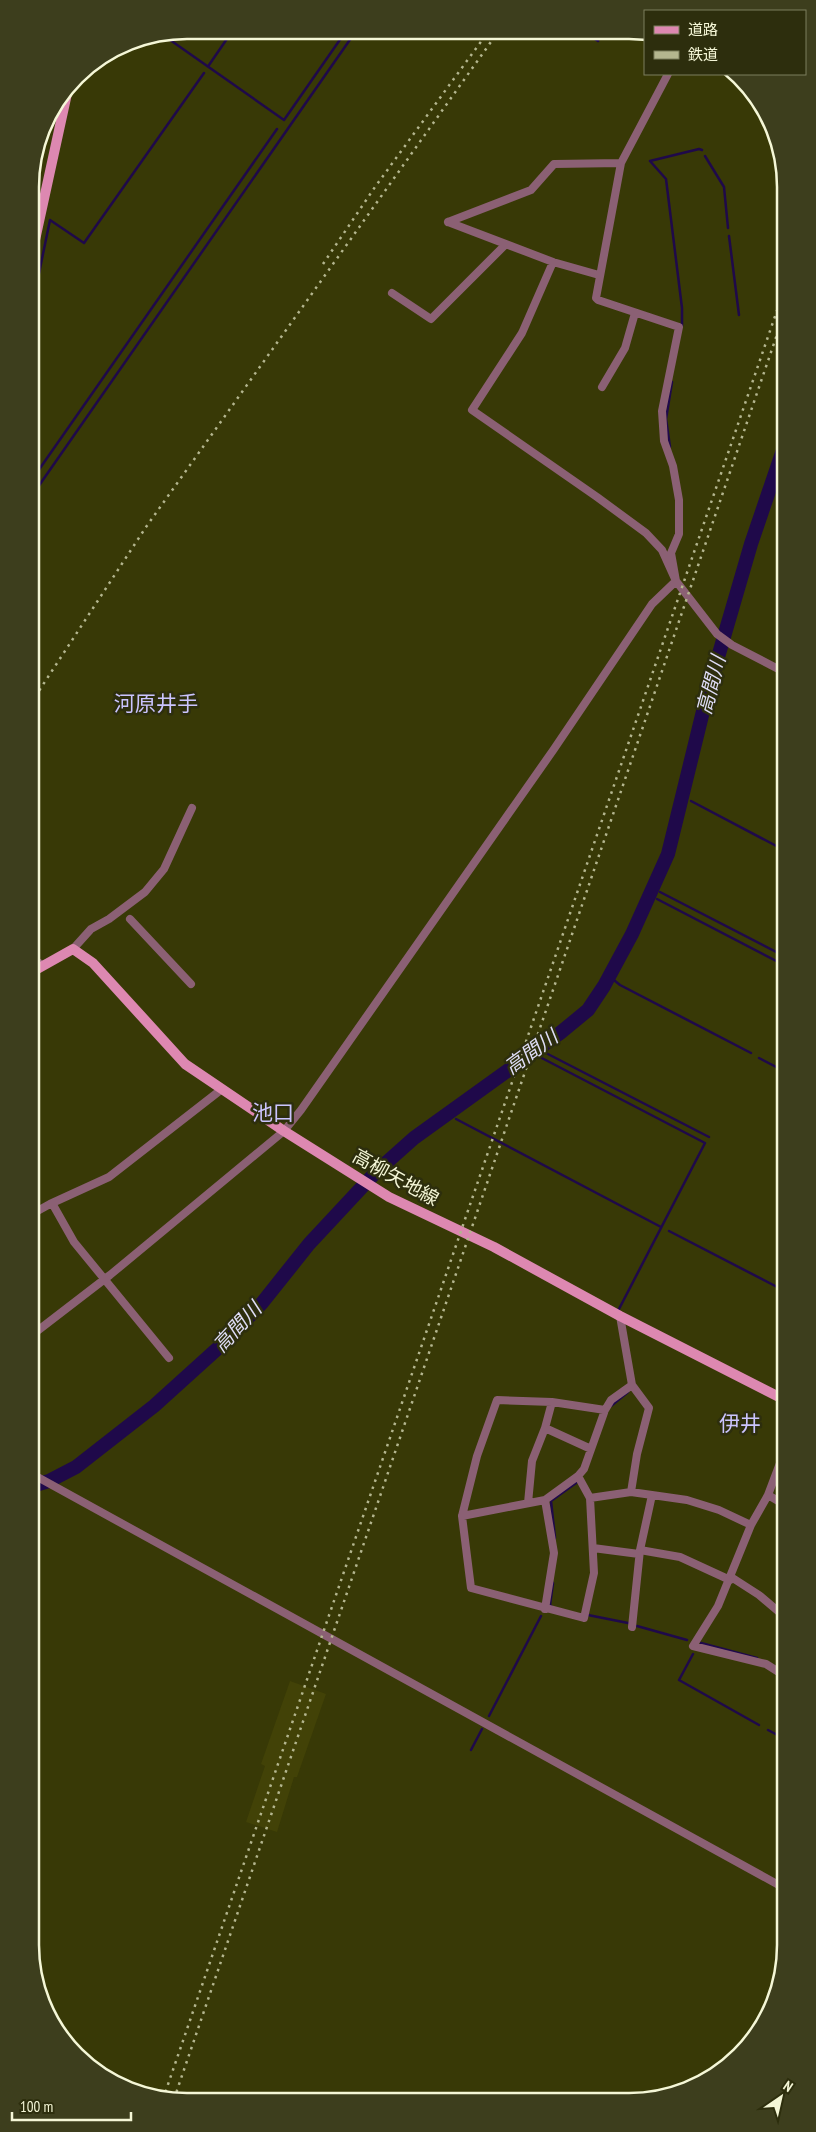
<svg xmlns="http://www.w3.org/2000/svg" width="816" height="2132" viewBox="0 0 816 2132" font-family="'PT Sans Narrow','Noto Sans JP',sans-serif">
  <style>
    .built { fill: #424207 }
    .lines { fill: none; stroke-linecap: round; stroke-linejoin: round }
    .stream { stroke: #1f094a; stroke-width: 2.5 }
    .river { stroke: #1f094a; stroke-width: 14 }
    .minor { stroke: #8b6074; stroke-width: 8 }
    .major { stroke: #dd88b1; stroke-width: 10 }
    .rail { stroke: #b4b68f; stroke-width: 2.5; stroke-dasharray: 2.5 5; stroke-linecap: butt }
    .labels { text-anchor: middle; stroke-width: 5; stroke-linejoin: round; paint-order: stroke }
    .street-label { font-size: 19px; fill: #f5f7d7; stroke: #2d2e0d }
    .water-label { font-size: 20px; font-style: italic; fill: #dfddf6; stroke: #2d2e0d }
    .quarter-label { font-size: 21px; fill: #cbc4fe; stroke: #2d2e0d }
    .rim { fill: none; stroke: #f5f7d7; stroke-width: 2.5 }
  </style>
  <rect width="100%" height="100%" fill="#383906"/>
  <path class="built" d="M290 1681 326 1694 297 1777H294L277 1832 246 1822 265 1766 261 1764Z"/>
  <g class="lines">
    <path class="stream" d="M586 33 598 41
      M163 35 284 120 346 31
      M209 65 233 30
      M705 156 724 187 728 228
      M729 236 739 315
      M31 312 50 220 84 243 204 73
      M682 326V308L666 179 650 161 699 149 702 150
      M670 447 666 419 672 382
      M31 481 277 129
      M31 497 356 31
      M691 801 784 850
      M660 892 784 956
      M657 899 784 965
      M609 976 620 985 751 1053
      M542 1051 709 1137
      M536 1055 705 1143 619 1309
      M759 1058 784 1071
      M456 1119 661 1227
      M669 1231 783 1290
      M611 1406 628 1392
      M555 1538 551 1501 576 1483
      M552 1607 550 1605 553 1583
      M588 1615 628 1623
      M637 1626 687 1640
      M701 1643 757 1658
      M693 1654 679 1680 759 1725
      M489 1716 541 1616
      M768 1730 785 1739
      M471 1750 482 1729"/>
    <path class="river" d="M32 1486 49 1481 76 1467 154 1406 227 1340 262 1303 309 1244 377 1171 414 1138 560 1033 588 1010 604 986 632 934 668 854 707 695 751 544 783 450"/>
    <path class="minor" d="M448 222 531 190 554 164 621 163
      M448 222 553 262 599 275
      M553 262 522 333 472 410 597 497 646 533 662 550 676 581 717 634 732 645 784 672
      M392 293 431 319 505 245
      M602 387 625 348 635 313
      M130 919 191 984
      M73 949 91 929 109 919 145 892 164 869 192 808
      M32 958 42 965
      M52 1203 74 1242 169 1358
      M32 1214 50 1204 109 1177 222 1089
      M32 1335 110 1275 284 1131 301 1110 554 749 652 604 676 581 671 553 679 534V500L673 466 664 441 662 411 679 327 598 300 596 298 621 163 668 74
      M545 1428 591 1449
      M785 1450 768 1495 751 1525 718 1606 693 1646 766 1664 785 1676
      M32 1474 786 1889
      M578 1476 590 1498 594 1573 584 1618 471 1588 462 1516 477 1456 497 1400 552 1402 605 1410
      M631 1492 637 1454 649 1408 632 1385
      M652 1495 687 1500 719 1510 751 1525
      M768 1495 785 1505
      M590 1498 631 1492 652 1495 640 1550 632 1627
      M545 1500 554 1553 545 1609
      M528 1503 532 1461 545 1428 552 1402
      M462 1516 545 1500 578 1476 584 1469 605 1410 611 1400 632 1385 620 1316
      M593 1548 639 1554
      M640 1550 680 1557 730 1580
      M731 1577 759 1595 785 1617"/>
    <path class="major" d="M30 263 68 89
      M32 972 73 949 93 963 185 1064 284 1131 389 1197 494 1247 620 1316 785 1400"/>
    <path class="rail" d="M323 264 375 187 488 32
      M31 703 146 527 498 32
      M163 2099 783 293
      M174 2099 783 317"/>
  </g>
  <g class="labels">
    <g class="street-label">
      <text transform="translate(396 1177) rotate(29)" y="7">高柳矢地線</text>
    </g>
    <g class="water-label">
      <text transform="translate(711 685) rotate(-75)" y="7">高間川</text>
      <text transform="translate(531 1052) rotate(-36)" y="7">高間川</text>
      <text transform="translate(237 1327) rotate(-47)" y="7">高間川</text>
    </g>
    <g class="quarter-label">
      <text x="156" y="711">河原井手</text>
      <text x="273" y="1120">池口</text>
      <text x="740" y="1431">伊井</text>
    </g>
  </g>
  <path d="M0 0H816V2132H0ZM187 39H629A148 148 0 0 1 777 187V1945A148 148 0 0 1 629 2093H187A148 148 0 0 1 39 1945V187A148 148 0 0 1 187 39Z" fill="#3d3e1d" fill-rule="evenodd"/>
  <path class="rim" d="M187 39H629A148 148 0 0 1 777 187V1945A148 148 0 0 1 629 2093H187A148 148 0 0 1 39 1945V187A148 148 0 0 1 187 39Z"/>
  <rect x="644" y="10" width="162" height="65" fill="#2d2e0d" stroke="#7d7e5e"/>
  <rect x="654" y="26" width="25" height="8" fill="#dd88b1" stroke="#7d7e5e"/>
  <text x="688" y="35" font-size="15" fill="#f5f7d7">道路</text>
  <rect x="654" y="51" width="25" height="8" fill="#b4b68f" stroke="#7d7e5e"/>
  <text x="688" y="60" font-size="15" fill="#f5f7d7">鉄道</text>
  <g transform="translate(781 2097) rotate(34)" stroke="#2d2e0d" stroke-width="4" paint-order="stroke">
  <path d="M0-4L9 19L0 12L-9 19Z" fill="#f5f7d7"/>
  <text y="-8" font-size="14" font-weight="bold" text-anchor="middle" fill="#f5f7d7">N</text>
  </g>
  <path d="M12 2112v8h119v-8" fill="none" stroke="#f5f7d7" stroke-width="2.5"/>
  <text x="20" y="2112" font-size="15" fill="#f5f7d7" stroke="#2d2e0d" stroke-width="4" paint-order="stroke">100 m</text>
</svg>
